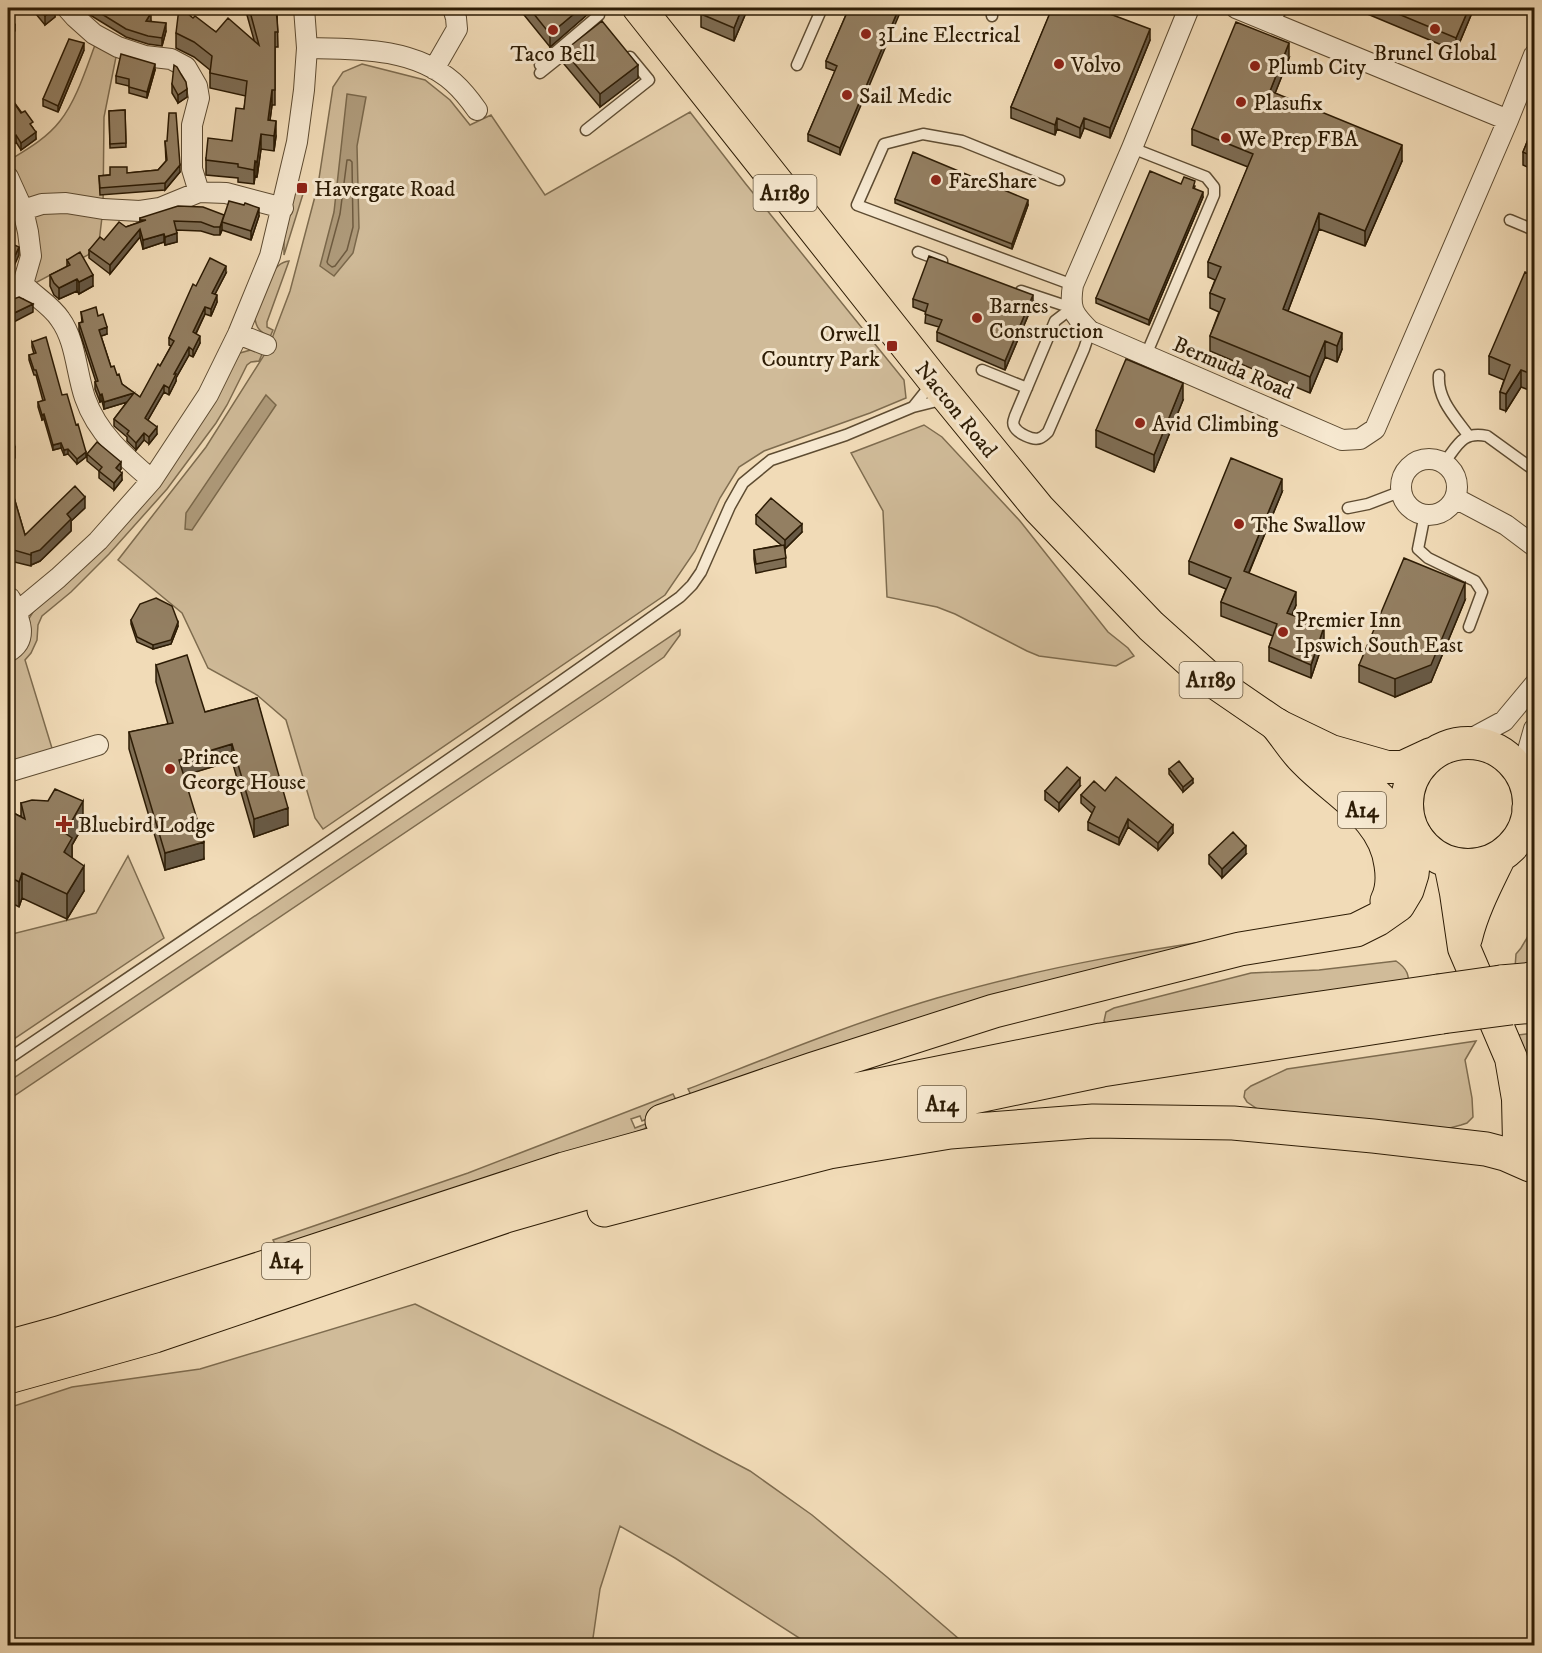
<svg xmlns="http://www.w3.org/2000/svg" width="1542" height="1653" viewBox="0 0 1542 1653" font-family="'IM FELL DW Pica',serif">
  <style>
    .green { fill: #d0bb99; stroke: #7e6c4f; stroke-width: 1.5 }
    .water { fill: #ae9a7a; stroke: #7a684b; stroke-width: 1.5 }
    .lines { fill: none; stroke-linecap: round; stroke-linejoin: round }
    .shore { stroke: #6e5b40; stroke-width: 1.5 }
    .service-casing { stroke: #5e4c32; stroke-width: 13 }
    .minor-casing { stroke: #5e4c32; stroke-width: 22 }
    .primary-casing { stroke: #2d1c05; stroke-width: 34 }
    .trunk-casing { stroke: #2d1c05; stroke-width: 35 }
    .service { stroke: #f6e8d0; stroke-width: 10 }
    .minor { stroke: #f6e8d0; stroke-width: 20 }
    .primary { stroke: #f1dbb7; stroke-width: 32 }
    .trunk { stroke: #f1dbb7; stroke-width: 33 }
    .trunk-bridge-casing { stroke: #2d1c05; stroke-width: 35; stroke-linecap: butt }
    .trunk-bridge { stroke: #f1dbb7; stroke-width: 33 }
    .wall { fill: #7e6d54; stroke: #2d1c05; stroke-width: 1.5 }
    .shaded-wall { fill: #675945; stroke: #2d1c05; stroke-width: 1.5 }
    .building { fill: #937f62; stroke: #2d1c05; stroke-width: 1.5 }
    .poi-dot { fill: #8f2418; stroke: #f6e8d0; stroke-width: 2 }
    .labels { text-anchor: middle; stroke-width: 6; stroke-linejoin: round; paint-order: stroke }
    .shield { fill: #f6e8d0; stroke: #695942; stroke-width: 1.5 }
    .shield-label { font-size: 21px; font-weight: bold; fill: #2d1c05 }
    .poi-label { font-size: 22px; fill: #2d1c05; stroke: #f6e8d0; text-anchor: start }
    .street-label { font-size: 22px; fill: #2d1c05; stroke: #f6e8d0 }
  </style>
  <rect width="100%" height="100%" fill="#f1dbb7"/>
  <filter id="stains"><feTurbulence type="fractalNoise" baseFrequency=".00333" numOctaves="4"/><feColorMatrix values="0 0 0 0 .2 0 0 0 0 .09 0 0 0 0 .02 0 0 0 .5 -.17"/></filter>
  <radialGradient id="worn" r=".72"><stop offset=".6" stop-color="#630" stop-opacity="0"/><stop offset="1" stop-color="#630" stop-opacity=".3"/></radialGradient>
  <path class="green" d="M95 45 118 47 104 117 103 209 99 242 88 255 26 288 31 256 8 177V161C26 150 46 139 60 121 76 101 86 69 95 45Z
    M362 64 425 80 450 100 470 125 491 115 545 195 690 112 745 183 904 380 906 398 870 413 764 451 739 467 720 498 695 551 665 595 323 829 315 818 286 720 257 695 208 668 182 613 118 560 206 447 268 349 290 291 318 185 333 87 343 72Z
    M295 192 303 194 284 255V239Z
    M289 261 267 322V327L273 330 270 337C261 332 256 329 255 318 261 300 268 263 289 261Z
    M254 349 263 352 259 361 251 362 247 365 227 405 216 423 167 489 109 554 71 592 42 616 38 625 37 640 31 653 25 660 55 758 8 772V652L33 612 63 585 212 405 240 353Z
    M924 425 942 437 1020 521 1108 632 1128 648 1134 656 1116 666 1039 656 1027 651 955 614 937 607 887 597 883 511 851 453Z
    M680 630V635L664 657 605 698 8 1100V1082Z
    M128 856 164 938 8 1043V935L96 913Z
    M1534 926V972L1515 968 1516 954 1521 948Z
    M1272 932 648 1126 644 1129 375 1226 270 1259 265 1248 275 1244 273 1240 468 1173 673 1094 676 1100 682 1105 642 1121 640 1116 631 1119 635 1128 690 1107 691 1095 688 1089C770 1057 852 1023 937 998 1046 966 1159 947 1272 932Z
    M1396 961C1408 969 1409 975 1409 989L1114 1033 1104 1021 1106 1012 1114 1008 1251 973 1319 970Z
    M1534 1033V1089L1519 1073 1502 1037Z
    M1476 1041 1465 1060 1472 1098 1473 1117 1467 1123 1461 1125 1450 1128H1422L1259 1110 1247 1102 1244 1097 1245 1091 1251 1086 1287 1069Z
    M415 1304 672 1430 750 1471 812 1515 887 1577 966 1645H810L675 1558 620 1526 600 1589 592 1645H8V1408L72 1387 200 1369Z"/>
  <path class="water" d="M347 94 366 97 357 146 359 228 353 253 334 276 320 266 334 212Z
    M266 395 276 405 192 530 185 529 186 513Z"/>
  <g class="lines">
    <path class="shore" d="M347 160H350L352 162 353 227 347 250 335 266 332 267 328 264 327 262 340 214Z"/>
    <defs>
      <path id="service" d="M991 8 992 16
        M1274 23 1282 8
        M540 65 599 15 592 8
        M797 65 822 8
        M540 73 575 45
        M586 130 649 80 630 57
        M1132 148 1206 177 1214 187V195L1146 355
        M1059 180 962 141 923 134 884 144 857 205 1073 285
        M1510 220 1534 230
        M918 252 942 261
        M1021 291 1072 308
        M1072 308 1055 321 1015 416C1014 420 1012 422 1014 426 1017 433 1033 441 1040 438 1043 437 1046 434 1048 432L1084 349 1090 331
        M982 370 1027 388
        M1439 375C1437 399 1455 417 1468 435
        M913 407 925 392 931 380
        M1444 463C1458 445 1462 431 1487 436L1534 470
        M1348 508 1368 504 1402 491
        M1425 514 1418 549 1428 558 1475 581 1482 592 1469 627
        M8 1059C233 907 459 755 680 597L692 585 701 572 730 506 743 483 771 460 846 435 913 407 945 399"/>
      <path id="minor" d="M67 8 75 17 94 34 118 47 145 56 171 59 186 67 197 86 199 98 192 125V169L199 192
        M1189 8 1132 148 1073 285C1069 309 1073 314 1090 331L1342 440 1360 439 1375 429 1508 120
        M1236 8 1508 120 1534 55
        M307 48C356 49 413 47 453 82 462 90 470 100 477 110
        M434 69 457 29 456 18 453 8
        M8 177 23 210 42 204 66 203 103 209 140 211 160 208 199 192 226 193 283 208
        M23 284C34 296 51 305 60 319 76 341 76 372 85 398 97 433 125 457 152 480
        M23 284 31 256 28 232 23 210
        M8 295 23 284
        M238 334 266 345
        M1401 487a28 28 0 1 1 56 0a28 28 0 1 1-56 0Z
        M1455 498 1506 525 1534 546
        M8 597 10 598C18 616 31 639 8 652
        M17 612 58 578 98 541 152 480 208 395 238 334 270 256 297 142 304 90 307 48 304 8
        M1465 742 1504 721 1534 685
        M8 772 98 745
        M1525 782 1528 750 1534 729"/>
      <path id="primary" d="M639 8 932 378 1039 509 1151 626 1210 679 1277 725 1331 751 1387 767H1403L1431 754
        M1407 804a61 61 0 1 1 122 0a61 61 0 1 1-122 0Z
        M1334 754 1411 829
        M1450 863 1456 893 1464 948 1511 1058 1518 1099 1519 1143 1522 1157 1530 1165 1534 1166
        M1466 938C1473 909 1487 883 1500 856"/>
      <path id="trunk" d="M1277 725C1287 737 1295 751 1306 761 1338 794 1385 816 1391 865 1393 878 1393 889 1387 901
        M1529 808 1534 816
        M1501 982 1534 979
        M1511 1008 1534 1006
        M662 1121 813 1069 994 1011 1240 949 1356 930 1378 919 1398 905 1407 890 1412 874 1416 837
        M604 1210 829 1152 950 1132 1093 1121 1233 1123 1373 1136 1486 1149 1505 1154 1530 1165
        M8 1347 59 1333 284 1261 564 1169 830 1095 1101 1040 1438 991
        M8 1377 155 1336 506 1216 687 1164 821 1129 1102 1070 1442 1017"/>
    </defs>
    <use href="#service" class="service-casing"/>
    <use href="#minor" class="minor-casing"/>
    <use href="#primary" class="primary-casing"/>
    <use href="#trunk" class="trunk-casing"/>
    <use href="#service" class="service"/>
    <use href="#minor" class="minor"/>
    <use href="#primary" class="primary"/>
    <use href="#trunk" class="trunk"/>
    <defs>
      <path id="trunk-bridge" d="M1438 991 1501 982
        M1442 1017 1511 1008"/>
    </defs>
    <use href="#trunk-bridge" class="trunk-bridge-casing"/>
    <use href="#trunk-bridge" class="trunk-bridge"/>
  </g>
  <path class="wall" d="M8 8H30V11L8 9Z
    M31 8H54L55 17 45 25Z
    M86 8H143L151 21V22L166 31 162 46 148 44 126 37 90 15 89 13V10Z
    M245 8H280V11L279 12 277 11 278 47H275V105H272L270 120 276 136 274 151 261 149 257 177 255 176 254 184 238 182V178L206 175V158L232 141 244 109 246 96 210 88V70L194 57 176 48V33L193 18 216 32 254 40Z
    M520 8H588V14L550 47 520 10Z
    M748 8 734 41 701 27V14Z
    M849 8 840 155 808 141V134L835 71 826 68V61Z
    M1049 8H1107L1105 12 1150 40 1110 138 1084 128 1080 138 1057 129 1055 135 1011 118V107L1052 9Z
    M1353 8H1474L1456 51Z
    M84 50 58 112 43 106V99Z
    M564 51 638 78 600 107 564 64Z
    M1289 58 1275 93 1402 161 1365 246 1319 229 1288 311 1342 349 1337 362 1325 357 1310 393 1210 351V336L1219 312 1210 308V293L1215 280 1208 277V262L1248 167 1192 145V129Z
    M155 70 147 98 129 93V86L116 83V76Z
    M172 84 187 97 178 103 172 93Z
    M8 94 33 128 36 139 21 150 16 142 12 145 8 140Z
    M125 110 126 147 110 148 109 111Z
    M1534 125V170L1523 165V152Z
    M165 141 180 172 165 190 100 195 99 176 158 170 166 161Z
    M1181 184 1195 186 1194 189 1203 197 1149 325 1096 303V298Z
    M895 199 1028 205 1012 249 895 203Z
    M224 215 259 216 251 240 222 230 220 235H214L201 231 176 230 177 242 165 245 164 242 143 249 140 237 110 274 89 258V250L126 227 140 222V218Z
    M67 260 93 286 79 294 77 291 59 299 54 295 50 286V275L67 267Z
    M226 273 215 294 217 302 211 316 205 314 196 334 200 343 193 357 189 355 176 378V381L169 395 164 392 148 420 157 434 149 444 144 440 136 450 127 441V437L114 426V419L127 402 104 409 102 401 100 402 95 389V382H96L79 330V323L82 322 81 312 98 316 107 334 101 336 111 367 122 384 140 397 160 366 171 346 169 345V338L196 286Z
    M1534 276V392L1521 387 1506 411 1500 409V392L1504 380 1489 374V356Z
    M913 299 1033 304 1005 370 937 341V332L939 327 925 323 926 312 913 307Z
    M32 342 62 395 86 457 77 464 68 454 64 455 61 448 53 450 44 419 42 420 38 407V402L43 401 36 375H34L29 360V355L34 354 32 347Z
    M1183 400 1154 472 1096 447V430Z
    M87 454 121 469 119 471 122 480 114 490 99 478V471L87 461Z
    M8 477 25 535 85 508 71 521V531L40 561 31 565V566L10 561V558L8 555Z
    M1282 492 1249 573 1296 605 1292 615 1324 640 1311 678 1269 661V647L1273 636 1221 616V602L1226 589 1189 574V561Z
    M756 515 802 532 785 549 786 567 756 573 754 559V550L781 545 756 524Z
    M1465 600 1431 682 1395 697 1359 682V665Z
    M131 620 178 626 171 644 153 649 137 642 131 624Z
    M156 665 205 712 257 698 288 825 254 837 232 761 184 775 204 859 165 870 129 749V732L168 724 156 682Z
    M1169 769 1193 783 1183 792 1169 774Z
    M1080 786 1059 811 1045 800V791Z
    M1105 791 1173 833 1158 850 1128 827 1119 845 1088 830V822L1092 813 1081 803V795Z
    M21 803 83 826 72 845V857L84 891 67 919 22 898 19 907 8 901V810L21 817Z
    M1246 854 1222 878 1209 864V855Z"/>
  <path class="shaded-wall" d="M55 8V17L45 25V16Z
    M581 8H588V14L550 47V34Z
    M742 8H748L734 41V28Z
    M899 8H902L840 155V148Z
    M1103 8H1107L1102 21V11Z
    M1469 8H1474L1456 51V38Z
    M151 13V21L146 29V21Z
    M166 23V31L162 46V38Z
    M15 25V31L8 37V31Z
    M1150 29V40L1110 138V128Z
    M84 43V50L58 112V106Z
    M1289 43V58L1270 106V91Z
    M155 64V70L147 98V92Z
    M638 65V78L600 107V94Z
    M187 89V97L178 103V95Z
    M272 90V105L268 135V120Z
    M1057 118V129L1055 135V125Z
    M1084 118V128L1080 138V128Z
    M276 121V136L274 151V136Z
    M36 132V139L21 150V143Z
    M261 134V149L257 177V162Z
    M16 135V142L12 145V138Z
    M1402 145V161L1365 246V231Z
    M255 161V176L254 184V170Z
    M180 165V172L165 190V183Z
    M1203 192V197L1149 325V320Z
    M1028 200V205L1012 249V244Z
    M259 208V216L251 240V231Z
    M1319 213V229L1283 324V309Z
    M222 222V230L220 235V227Z
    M140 229V237L110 274V265Z
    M177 233V242L165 245V237Z
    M164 234V242L143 249V240Z
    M19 247V255L8 279V271Z
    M226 266V273L212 300V293Z
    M93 275V286L79 294V282Z
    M77 279V291L59 299V288Z
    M217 295V302L211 316V309Z
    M1033 295V304L1005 370V361Z
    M33 304V312L8 325V316Z
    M205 307V314L193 339V332Z
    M107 327V334L99 337V330Z
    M1342 333V349L1337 362V346Z
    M200 336V343L193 357V350Z
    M1325 341V357L1310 393V377Z
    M189 347V355L176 378V381L169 395V388L174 374Z
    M1521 370V387L1506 411V394Z
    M1183 383V400L1154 472V455Z
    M164 385V392L145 425V418Z
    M134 393V400L104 409V402Z
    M102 394V401L100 402V395Z
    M44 414V419L42 420V415Z
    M157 427V434L149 444V437Z
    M144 433V440L136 450V443Z
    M61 443V448L53 450V445Z
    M15 447V458L8 460V449Z
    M68 449V454L64 455V450Z
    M86 452V457L77 464V459Z
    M121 462V469L116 475V468Z
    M122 473V480L114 490V483Z
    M1282 479V492L1244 584V571Z
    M85 497V508L71 521V531L40 561 31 565V553L67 514Z
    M802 524V532L785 549V540Z
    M1465 583V600L1431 682 1395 697V679Z
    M1296 592V605L1287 627V613Z
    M178 622V626L171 644 153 649V645Z
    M1324 627V640L1311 678V665Z
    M232 744V761L179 777V760Z
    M1080 778V786L1059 811V803Z
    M1193 779V783L1183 792V787Z
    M83 801V826L72 845V863L64 877 65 833Z
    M288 808V825L254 837V819Z
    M1128 819V827L1119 845V838Z
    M1173 825V833L1158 850V843Z
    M204 842V859L165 870V853Z
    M1246 846V854L1222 878V869Z
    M84 866V891L67 919V894Z
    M22 873V898L19 907V882Z"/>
  <path class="building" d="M38 8H55L45 16Z
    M92 8H143L151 13 146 21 166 23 162 38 148 36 126 29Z
    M179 8H181L193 18 195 16 216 32 228 18 259 45 249 8H276L278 32H275V90H272L268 120 276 121 274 136 261 134 257 162 255 161 254 170 238 167V164L206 160V158L208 138 232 141 236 108 244 109 247 81 210 73 212 56 194 42 176 33Z
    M529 8H581L550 34Z
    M704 8H742L734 28 701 14Z
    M849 8H899L840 148 808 134 837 66 826 61Z
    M1052 8H1103L1102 11 1150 29 1110 128 1084 118 1080 128 1057 118 1055 125 1011 107Z
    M1384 8H1469L1456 38Z
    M8 16 15 25 8 31Z
    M602 21 638 65 600 94 564 51Z
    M1236 22 1289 43 1270 91 1402 145 1365 231 1319 213 1283 309 1342 333 1337 346 1325 341 1310 377 1210 336 1225 299 1210 293 1221 267 1208 262 1253 154 1192 129Z
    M69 39 84 43 58 106 43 99Z
    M121 54 155 64 147 92 129 87V79L116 76Z
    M174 65 177 67 181 74 186 82 187 89 178 95 172 84Z
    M8 94 21 113 25 111 33 122 30 124 36 132 21 143 16 135 12 138 8 133Z
    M125 110 126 143 110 144 109 111Z
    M169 113H176L180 165 165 183 100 188 99 176 110 175V167H127V173L158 170 167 160 165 141H167Z
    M1534 125V157L1523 152Z
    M913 152 1028 200 1012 244 895 199Z
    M1150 171 1181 184 1184 177 1195 181 1193 188 1203 192 1149 320 1096 298Z
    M229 201 244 205 245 203 259 208 251 231 222 222Z
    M178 206 203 207 224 215 220 227H214L201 222 174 221 177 233 165 237 164 234 143 240 140 229 110 265 89 250 100 237 104 240 119 222 126 227 146 220H140V218Z
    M8 242 19 247 8 271Z
    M80 252 93 275 79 282 77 279 59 288 54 283 50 275 70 265 67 260Z
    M929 256 1033 295 1005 361 937 332 942 320 925 314 928 304 913 299Z
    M210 258 226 266 212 293 217 295 211 309 205 307 193 332 200 336 193 350 189 347 174 374H176L169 388 164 385 145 418 157 427 149 437 144 433 136 443 127 434 129 431 114 419 134 393 104 402 102 394 100 395 95 382 98 381 79 323 83 322 81 312 96 307 98 316 103 314 107 327 99 330 111 367 114 366 117 375 119 374 122 384 140 397 158 364 160 366 174 341 169 338 193 284 196 286Z
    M1525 272 1534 276V375L1521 370 1506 394 1500 392 1510 365 1489 356Z
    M19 297 33 304 8 316V301Z
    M46 337 62 395 67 394 76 425 78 424 86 452 77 459 68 449 64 450 61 443 53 445 44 414 42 415 38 402 45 400 36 370H34L29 355 36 353 32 342Z
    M1126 359 1183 383 1154 455 1096 430Z
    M8 419 15 447 8 449Z
    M97 442 121 462 116 468 122 473 114 483 99 471 102 467 87 454Z
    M1231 458 1282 479 1244 571 1296 592 1287 613 1324 627 1311 665 1269 647 1277 624 1221 602 1231 578 1189 561Z
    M8 477 25 535 75 486 85 497 67 514 71 519 40 550 31 553V555L10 549 11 548 8 544Z
    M771 498 802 524 785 540 756 515Z
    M784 545 786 558 756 564 754 550Z
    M1404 558 1465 583 1431 665 1395 679 1359 665Z
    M156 598 172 606 178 622 171 640 153 645 137 637 131 620 140 604Z
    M187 655 205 712 257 698 288 808 254 819 232 744 179 760 204 842 165 853 129 732 173 723 156 665Z
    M1179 761 1193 779 1183 787 1169 769Z
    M1067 767 1080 778 1059 803 1045 791Z
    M1116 777 1173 825 1158 843 1128 819 1119 838 1088 822 1095 807 1081 795 1094 781 1105 791Z
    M55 789 83 801 65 833 72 838 64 852 84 866 67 894 22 873 19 882 8 876V810L25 819 21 803 32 800 48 801Z
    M1233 832 1246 846 1222 869 1209 855Z"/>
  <g class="poi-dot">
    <circle cx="1435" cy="29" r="6"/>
    <circle cx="553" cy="30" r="6"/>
    <circle cx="866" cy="34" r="6"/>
    <circle cx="1059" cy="64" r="6"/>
    <circle cx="1255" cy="66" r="6"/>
    <circle cx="847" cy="95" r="6"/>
    <circle cx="1241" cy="102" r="6"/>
    <circle cx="1226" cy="138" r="6"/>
    <circle cx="936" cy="180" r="6"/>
    <rect x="296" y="182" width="12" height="12" rx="3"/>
    <circle cx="977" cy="318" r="6"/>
    <rect x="886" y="340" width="12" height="12" rx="3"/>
    <circle cx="1140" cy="423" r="6"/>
    <circle cx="1239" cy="524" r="6"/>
    <circle cx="1283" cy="632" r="6"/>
    <circle cx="170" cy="769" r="6"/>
    <path d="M61 815h6v6h6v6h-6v6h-6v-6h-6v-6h6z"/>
  </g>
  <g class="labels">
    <g class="shield">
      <rect x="753.5" y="175" width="63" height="36" rx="4.5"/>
      <rect x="1179.5" y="662" width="63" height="36" rx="4.5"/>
      <rect x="1338" y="792" width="48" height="36" rx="4.5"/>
      <rect x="918" y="1086" width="48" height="36" rx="4.5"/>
      <rect x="262" y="1243" width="48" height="36" rx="4.5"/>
    </g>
    <g class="shield-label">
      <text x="785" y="200">A1189</text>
      <text x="1211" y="687">A1189</text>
      <text x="1362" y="817">A14</text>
      <text x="942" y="1111">A14</text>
      <text x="286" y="1268">A14</text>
    </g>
    <g class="poi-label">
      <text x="878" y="42">3Line Electrical</text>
      <text x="1435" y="60" text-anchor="middle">Brunel Global</text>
      <text x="553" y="61" text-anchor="middle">Taco Bell</text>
      <text x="1071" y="72">Volvo</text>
      <text x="1267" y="74">Plumb City</text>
      <text x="859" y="103">Sail Medic</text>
      <text x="1253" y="110">Plasufix</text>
      <text x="1238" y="146">We Prep FBA</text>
      <text x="948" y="188">FareShare</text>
      <text x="314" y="196">Havergate Road</text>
      <text x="989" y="313">Barnes<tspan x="989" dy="25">Construction</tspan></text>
      <text x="880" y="341" text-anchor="end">Orwell<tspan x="880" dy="25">Country Park</tspan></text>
      <text x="1152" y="431">Avid Climbing</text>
      <text x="1251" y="532">The Swallow</text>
      <text x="1295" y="627">Premier Inn<tspan x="1295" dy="25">Ipswich South East</tspan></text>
      <text x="182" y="764">Prince<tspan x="182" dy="25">George House</tspan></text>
      <text x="78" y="832">Bluebird Lodge</text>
    </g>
    <g class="street-label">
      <text transform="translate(1234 367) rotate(23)" y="8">Bermuda Road</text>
      <text transform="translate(957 409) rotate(51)" y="8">Nacton Road</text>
    </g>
  </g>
  <rect width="1542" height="1653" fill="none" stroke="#f1dbb7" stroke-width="30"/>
  <rect x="9" y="9" width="1524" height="1635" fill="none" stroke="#2d1c05" stroke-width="3"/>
  <rect x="15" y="15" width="1512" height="1623" fill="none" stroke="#2d1c05" stroke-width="1.5"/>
  <rect width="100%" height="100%" filter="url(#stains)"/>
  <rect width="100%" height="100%" fill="url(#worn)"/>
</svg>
